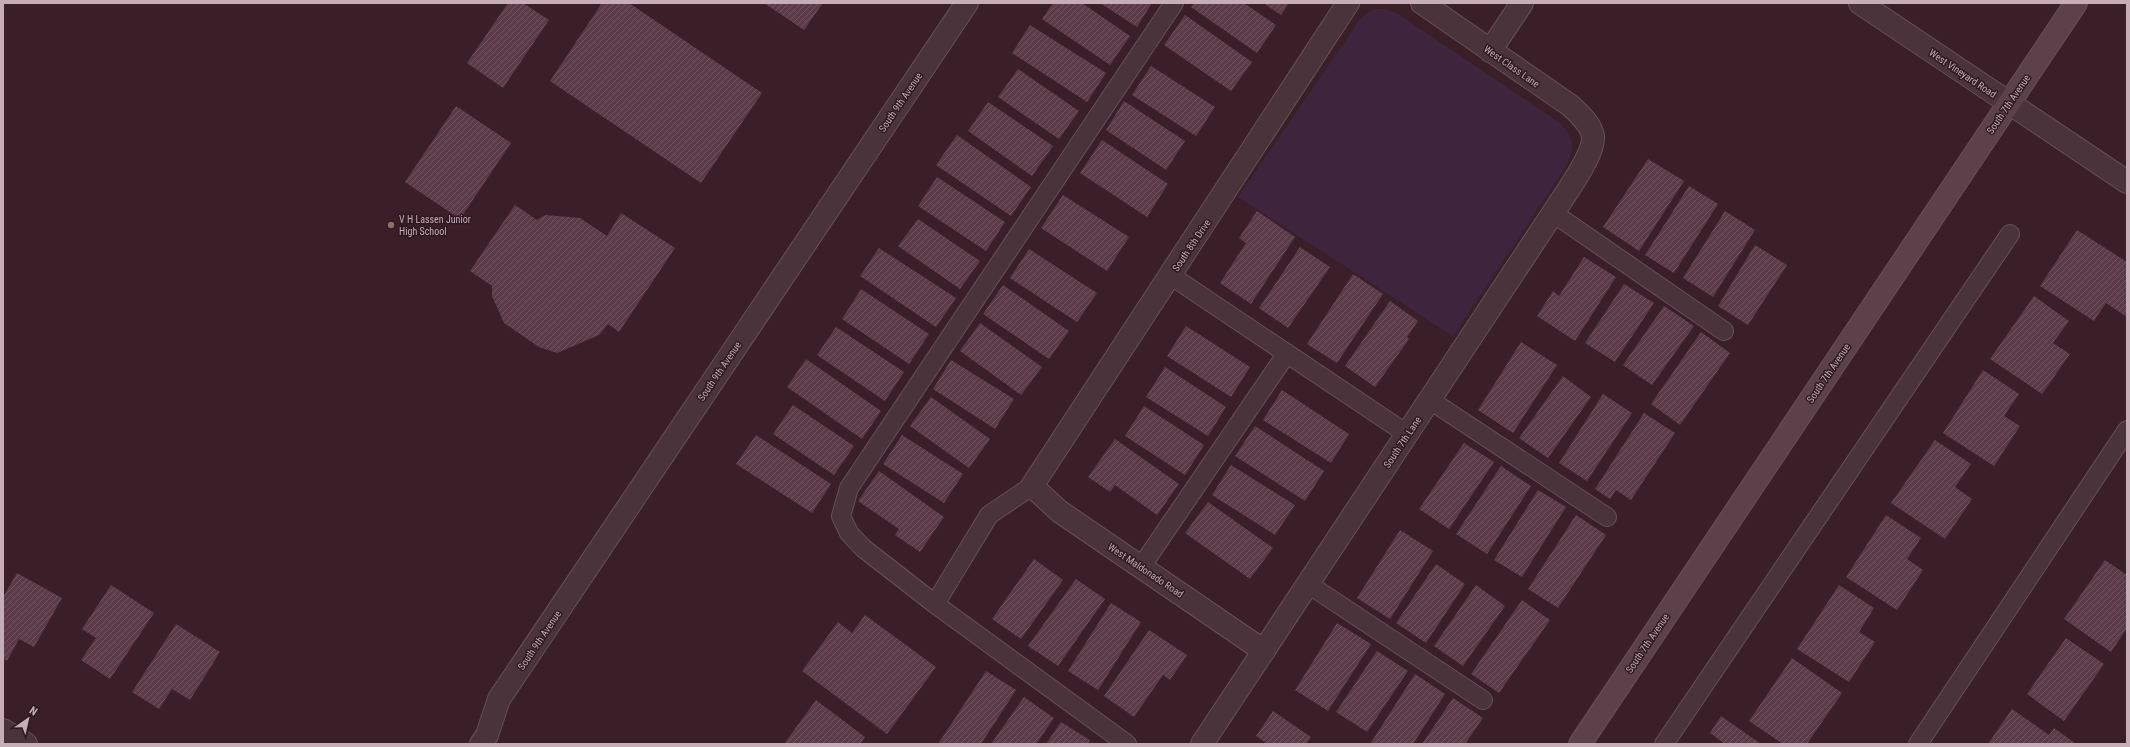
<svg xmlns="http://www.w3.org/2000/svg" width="2130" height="747" viewBox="0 0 2130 747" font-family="'Roboto Condensed',sans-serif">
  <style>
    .green { fill: #3e253d }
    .building { fill: url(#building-hatch) }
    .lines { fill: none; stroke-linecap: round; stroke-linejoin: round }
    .lane-casing { stroke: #685059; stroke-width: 20 }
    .street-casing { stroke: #685059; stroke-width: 24 }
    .secondary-casing { stroke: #685059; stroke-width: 24 }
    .lane { stroke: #4a333b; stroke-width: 18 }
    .street { stroke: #4a333b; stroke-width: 22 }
    .secondary { stroke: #5d414a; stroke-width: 22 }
    .education-dot { fill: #8d6e63; stroke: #2e1921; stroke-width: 1.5 }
    .labels { text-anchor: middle; stroke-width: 3; stroke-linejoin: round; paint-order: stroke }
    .street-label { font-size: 10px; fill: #c7adb6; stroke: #2e1921 }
    .poi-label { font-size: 10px; fill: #c7adb6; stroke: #2e1921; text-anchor: start }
  </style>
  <defs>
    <pattern id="building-hatch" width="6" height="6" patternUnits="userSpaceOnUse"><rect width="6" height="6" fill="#5a3b47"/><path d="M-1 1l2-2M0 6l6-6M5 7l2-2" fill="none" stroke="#70555f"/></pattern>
  </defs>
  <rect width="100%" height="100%" fill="#3a1f29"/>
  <path class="green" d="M1375 9H1384L1395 12 1560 123C1580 144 1572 156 1558 179L1453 336 1238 197 1359 21 1367 13Z"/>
  <path class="building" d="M508 3H523L549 20 503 88 467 63Z
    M602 3H629L762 93 701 183 550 81Z
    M764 3H823L804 30Z
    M1053 3H1082L1130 36 1110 65 1042 19Z
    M1100 3H1152L1137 27Z
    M1194 3H1244L1276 25 1257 53 1191 7Z
    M1263 3H1289L1281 15Z
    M1185 15 1252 62 1231 91 1164 45Z
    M1030 25 1106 73 1087 102 1012 53Z
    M1151 66 1215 107 1196 136 1132 95Z
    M1018 69 1079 111 1059 139 998 97Z
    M1124 101 1185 141 1166 170 1106 130Z
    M988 102 1053 146 1032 176 968 131Z
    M456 106 511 143 460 219 405 182Z
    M957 135 1031 187 1011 216 936 165Z
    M1102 140 1168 184 1147 217 1080 173Z
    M1648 159 1684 181 1639 251 1603 227Z
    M937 177 1005 222 986 251 918 206Z
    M1689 186 1718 204 1674 273 1645 255Z
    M1063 195 1129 237 1107 271 1041 228Z
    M515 205 537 220 545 215 580 218 607 236 621 213 675 248 619 332 608 324 599 335 557 353 539 347 504 323 492 296V286L470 271Z
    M1257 211 1295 237 1251 304 1220 283 1246 243 1239 238Z
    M1725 211 1755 230 1713 297 1683 278Z
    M918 219 980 261 960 289 898 246Z
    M2077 230 2127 262V317L2106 303 2094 321 2040 286Z
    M1755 245 1787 265 1748 325 1718 306Z
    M1300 247 1330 267 1288 328 1259 308Z
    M879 248 956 298 936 327 860 276Z
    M1029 249 1097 293 1077 322 1010 278Z
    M1584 257 1616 277 1575 341 1537 316 1553 291 1559 296Z
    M1353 274 1383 294 1337 363 1307 344Z
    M1624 284 1654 303 1615 362 1585 343Z
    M1003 285 1069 331 1049 359 983 314Z
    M861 289 929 334 909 364 842 319Z
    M2034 296 2069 321 2053 343 2070 354 2042 394 1990 359Z
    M1390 301 1418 321 1407 337 1409 339 1375 387 1345 366Z
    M1664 306 1694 326 1652 385 1623 365Z
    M980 323 1042 367 1021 395 960 351Z
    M1186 326 1250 367 1231 397 1167 356Z
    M836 327 904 372 885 401 817 355Z
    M1701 332 1730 353 1680 425 1651 404Z
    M1521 342 1557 365 1513 433 1478 410Z
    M806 359 881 411 862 439 787 387Z
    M951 360 1014 399 995 429 933 389Z
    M1165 367 1226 407 1208 436 1146 397Z
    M1983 370 2019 394 2004 416 2020 426 1994 466 1943 433Z
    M1563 376 1591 397 1548 458 1519 438Z
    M1282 390 1349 434 1331 463 1263 420Z
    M1603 394 1632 413 1587 481 1559 463Z
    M931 397 990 439 969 468 910 426Z
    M793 405 854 446 834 475 773 434Z
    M1144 406 1204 445 1185 475 1125 436Z
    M1644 413 1675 433 1631 500 1616 490 1610 499 1595 489Z
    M1255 426 1324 471 1305 501 1235 456Z
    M756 435 831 484 812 513 736 464Z
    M902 435 963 474 944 503 883 464Z
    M1115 439 1179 484 1157 515 1115 485 1110 492 1088 477Z
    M1935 440 1971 464 1955 487 1972 499 1945 539 1891 503Z
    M1464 443 1494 462 1449 529 1419 509Z
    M1231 465 1295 505 1275 535 1212 495Z
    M1501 466 1531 486 1487 554 1456 534Z
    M879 471 944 517 920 552 895 535 899 529 858 501Z
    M1538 490 1566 507 1522 577 1494 560Z
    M1208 502 1273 548 1250 579 1185 533Z
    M1576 515 1606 535 1558 608 1528 589Z
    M1886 515 1921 538 1907 559 1923 570 1897 610 1846 577Z
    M1400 530 1433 551 1390 619 1357 598Z
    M1034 559 1063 580 1021 639 992 619Z
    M2105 560 2127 575V628L2111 652 2064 619Z
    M1436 564 1465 584 1426 643 1396 623Z
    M17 573 62 598 34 647 19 639 7 661 3 659V597Z
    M1076 579 1105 599 1058 666 1028 646Z
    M111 585 154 613 110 679 81 660 96 638 82 629Z
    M1476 585 1505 606 1463 666 1434 646Z
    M1839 585 1874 608 1859 632 1875 642 1849 682 1797 649Z
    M1522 600 1550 620 1499 693 1471 674Z
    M1111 603 1141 622 1098 690 1068 671Z
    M865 615 936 667 887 734 802 671 838 622 852 633Z
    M1337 623 1371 644 1328 711 1295 690Z
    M176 624 220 652 190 700 172 689 159 709 132 692Z
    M1149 630 1187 655 1170 680 1163 675 1134 717 1104 696Z
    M2066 638 2104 664 2064 721 2027 694Z
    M1377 651 1408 671 1367 732 1336 712Z
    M1792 658 1842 693 1807 744H1783L1749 721Z
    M986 671 1016 690 981 744H938Z
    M1415 674 1445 694 1413 744H1370Z
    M1024 697 1054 718 1036 744H991Z
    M1453 698 1483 718 1465 744H1422Z
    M816 700 865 737 860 744H784Z
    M2012 709 2049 735 2054 728 2075 743 1988 744Z
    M1273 711 1311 737 1306 744H1263L1265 742 1256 736Z
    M1721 716 1761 744H1725L1710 733Z
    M1061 722 1090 740 1088 744H1046Z"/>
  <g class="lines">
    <defs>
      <path id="lane" d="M1553 213 1724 331
        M1170 275 1407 434
        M1430 400 1607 517
        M1141 567 1287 353
        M1308 584 1483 700
        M935 604 989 515 1032 486
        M1127 744 935 604 863 548 849 533 841 516 849 488 1174 3
        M1664 744 2010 234
        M1918 744 2127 430"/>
      <path id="street" d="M1860 3 2127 182
        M1490 51 1522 3
        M1264 651 1059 511 1032 486 1348 3
        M3 730 26 744
        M481 744 487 735 499 699 967 3
        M1202 744 1553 213C1563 197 1595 155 1593 136 1591 124 1579 114 1571 106L1422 3"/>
      <path id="secondary" d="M1580 744 2076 3"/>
    </defs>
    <use href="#lane" class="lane-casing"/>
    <use href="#street" class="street-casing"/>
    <use href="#secondary" class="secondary-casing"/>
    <use href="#lane" class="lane"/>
    <use href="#street" class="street"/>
    <use href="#secondary" class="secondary"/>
  </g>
  <circle class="education-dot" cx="391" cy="225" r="4"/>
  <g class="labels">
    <g class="street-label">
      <text transform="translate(1512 66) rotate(35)" y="4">West Class Lane</text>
      <text transform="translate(1963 73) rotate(34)" y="4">West Vineyard Road</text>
      <text transform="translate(900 102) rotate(-56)" y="4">South 9th Avenue</text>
      <text transform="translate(2008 104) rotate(-56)" y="4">South 7th Avenue</text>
      <text transform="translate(1191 245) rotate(-56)" y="4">South 8th Drive</text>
      <text transform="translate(719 371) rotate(-56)" y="4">South 9th Avenue</text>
      <text transform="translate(1828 373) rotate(-56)" y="4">South 7th Avenue</text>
      <text transform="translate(1402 442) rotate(-56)" y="4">South 7th Lane</text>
      <text transform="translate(1146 570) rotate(34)" y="4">West Maldonado Road</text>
      <text transform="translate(539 640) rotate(-56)" y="4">South 9th Avenue</text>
      <text transform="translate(1647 643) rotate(-56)" y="4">South 7th Avenue</text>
    </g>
    <g class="poi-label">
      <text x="399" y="223">V H Lassen Junior<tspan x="399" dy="12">High School</tspan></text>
    </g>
  </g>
  <rect width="2130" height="747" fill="none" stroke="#c7adb6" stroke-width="8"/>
  <g transform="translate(28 719) rotate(34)" stroke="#2e1921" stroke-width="3" paint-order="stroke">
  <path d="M0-3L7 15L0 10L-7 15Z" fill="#c7adb6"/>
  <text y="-6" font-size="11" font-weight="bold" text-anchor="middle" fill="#c7adb6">N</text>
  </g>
</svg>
